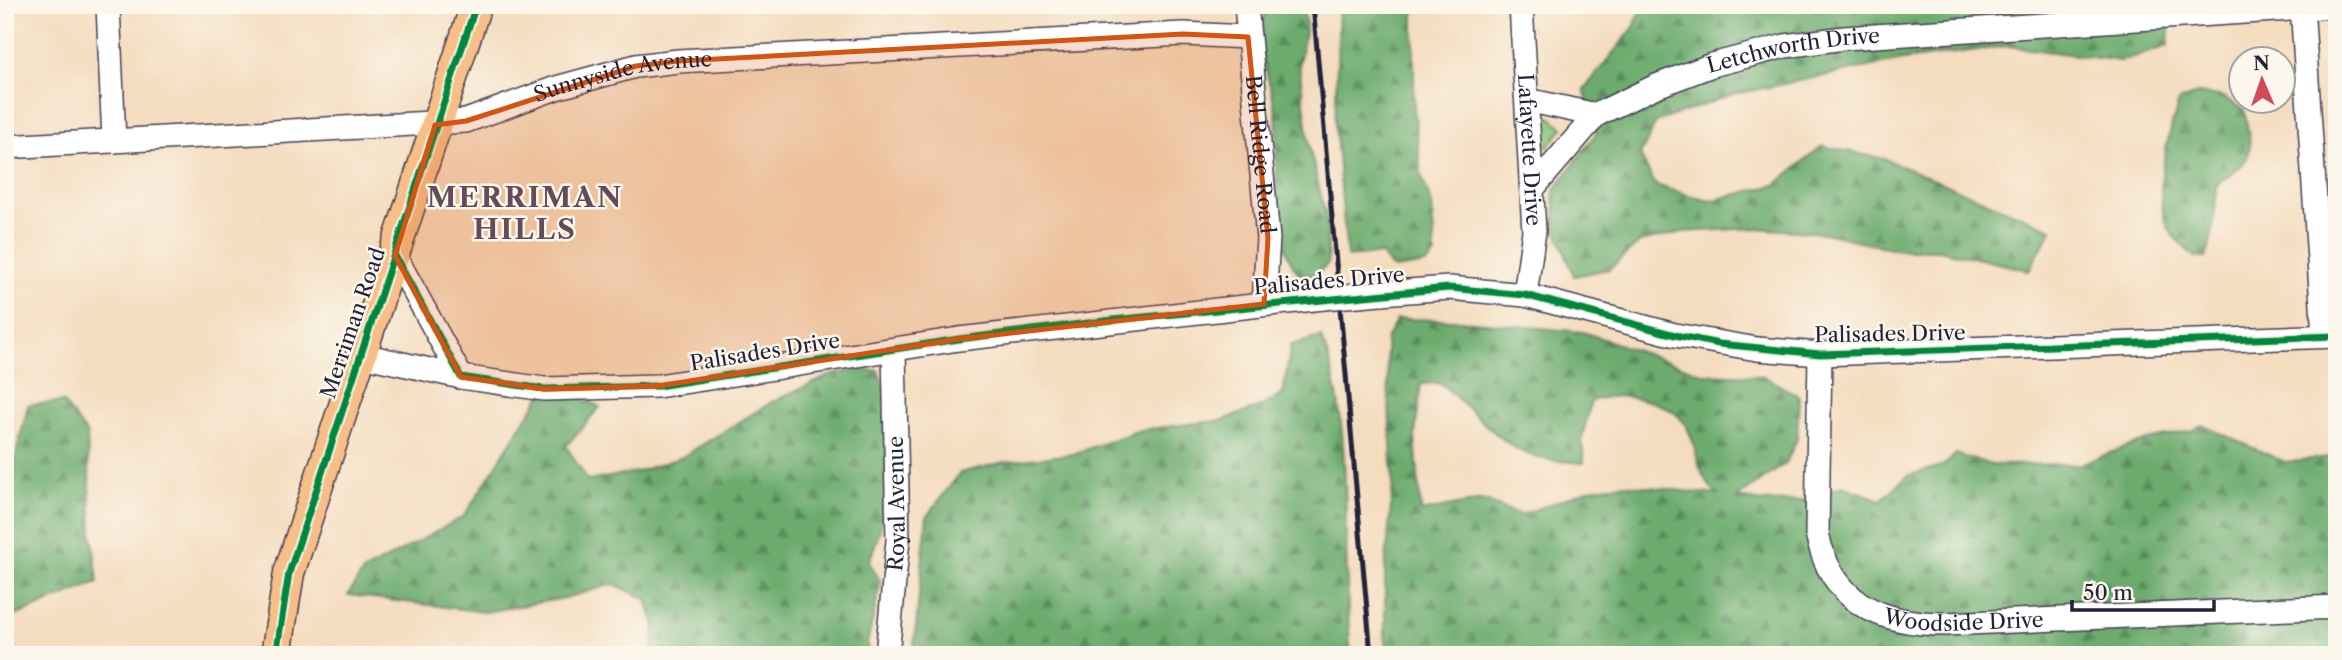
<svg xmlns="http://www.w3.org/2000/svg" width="2342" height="660" viewBox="0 0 2342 660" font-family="'Libre Caslon Text',serif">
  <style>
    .green { fill: #86c67e; stroke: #54745c; stroke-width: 2 }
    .forest { fill: url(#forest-firs); stroke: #476654; stroke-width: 2; fill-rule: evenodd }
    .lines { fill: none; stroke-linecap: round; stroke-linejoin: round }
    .minor-casing { stroke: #423e4f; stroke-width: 26 }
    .major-casing { stroke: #423e4f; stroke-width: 33 }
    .minor { stroke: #fff; stroke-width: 23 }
    .major { stroke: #f7be88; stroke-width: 30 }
    .rail { stroke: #22223b; stroke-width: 5 }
    .minor-bridge-casing { stroke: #423e4f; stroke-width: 26; stroke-linecap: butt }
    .minor-bridge { stroke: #fff; stroke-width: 23 }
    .cycleway-casing { stroke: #fbf7ec; stroke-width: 11 }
    .cycleway { stroke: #00873e; stroke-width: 7 }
    .marked { fill: #d45411; fill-opacity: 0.2; stroke: #d45411; stroke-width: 5; stroke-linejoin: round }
    .labels { text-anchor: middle; stroke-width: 5; stroke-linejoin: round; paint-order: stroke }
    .street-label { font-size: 21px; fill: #22223b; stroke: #fbf7ec }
    .district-label { font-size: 28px; font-weight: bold; letter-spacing: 2px; fill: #634b59; stroke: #fbf7ec }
  </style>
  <defs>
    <pattern id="forest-firs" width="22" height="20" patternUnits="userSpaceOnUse" patternTransform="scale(1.75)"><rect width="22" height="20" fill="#6cab6d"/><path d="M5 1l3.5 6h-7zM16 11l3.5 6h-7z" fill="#588b5b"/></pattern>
  </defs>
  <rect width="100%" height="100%" fill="#fbf7ec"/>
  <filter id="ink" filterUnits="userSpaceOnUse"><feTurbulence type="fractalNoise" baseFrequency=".0143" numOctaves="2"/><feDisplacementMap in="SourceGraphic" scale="14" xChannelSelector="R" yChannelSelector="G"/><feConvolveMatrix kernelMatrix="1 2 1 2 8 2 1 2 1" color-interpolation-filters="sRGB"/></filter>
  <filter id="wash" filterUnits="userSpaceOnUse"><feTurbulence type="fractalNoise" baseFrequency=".00686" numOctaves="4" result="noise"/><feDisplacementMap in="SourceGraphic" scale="28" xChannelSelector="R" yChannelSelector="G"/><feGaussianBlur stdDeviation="1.57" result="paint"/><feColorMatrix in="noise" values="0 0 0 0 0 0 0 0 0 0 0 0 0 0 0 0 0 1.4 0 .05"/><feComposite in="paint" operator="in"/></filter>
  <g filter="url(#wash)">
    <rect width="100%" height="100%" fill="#f4dcbe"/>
    <path class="green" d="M1543 116 1551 117 1563 128 1548 147 1544 143Z"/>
    <path class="forest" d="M1267 5H1303L1306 26 1299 64 1310 150 1327 220 1328 263 1315 276 1299 274C1266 232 1280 166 1276 116 1274 88 1259 61 1260 31 1261 23 1266 14 1267 5Z
      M1339 5H1414V107L1421 175 1432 205 1435 255 1426 264 1394 269 1380 254 1347 257 1335 125Z
      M1643 5H2171L2168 46 2121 61 2007 46 1903 60 1734 94 1656 122 1640 155 1655 185 1709 201 1775 185 1822 146 1885 159 2052 229 2029 270 1939 250H1899L1824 233 1754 228 1683 232 1640 242 1609 269 1574 276 1556 229 1554 191 1597 132 1584 89 1634 27Z
      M2197 94 2221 96 2244 109C2252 153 2258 157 2218 183 2214 207 2215 235 2206 258L2195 257C2188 250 2177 242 2172 234 2149 201 2168 136 2179 101Z
      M1397 319 1452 320 1583 332 1704 374 1763 376 1799 396 1797 439 1786 463 1737 498 1764 502 1800 501 1843 486 1881 500 1908 476 1944 465 1956 454 1992 465 2080 464 2147 440 2191 431 2202 425 2285 462 2337 456V655H1385V572L1393 484 1386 340ZM1440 383C1463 402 1500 443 1525 453 1543 461 1564 462 1584 463L1582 439 1591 401C1611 395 1623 395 1644 400 1712 415 1681 463 1718 495L1623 484 1590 489 1521 515 1482 500 1421 512 1415 436 1421 384Z
      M1321 337C1357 423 1340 559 1351 655H913L927 516 960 473 1004 462 1073 454 1140 430 1223 420 1260 407 1283 394 1291 345Z
      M856 370H878L889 401 885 496 880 531 869 562 881 582 867 644 868 655H652L655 626 647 599 614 584 565 598 485 612 348 595 363 572 464 516 541 395 566 389 600 407 566 446 588 481 637 472 682 457 772 402 831 375Z
      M63 402 87 434 92 534 98 582 10 618 5 655V501L28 405Z"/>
  </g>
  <g filter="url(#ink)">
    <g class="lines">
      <defs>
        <g id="minor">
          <path d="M108 5 114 141"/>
          <path id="s1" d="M1246 5 1268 238 1264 304"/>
          <path id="s2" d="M1521 5 1534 231 1525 295"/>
          <path d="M2302 5 2324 336"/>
          <path id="s3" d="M1527 100 1596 115 1654 87 1712 65 1785 46 1844 38 2337 6"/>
          <path id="s4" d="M5 147 466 121 556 88 636 66 678 61 1183 34 1248 37"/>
          <path d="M1534 187 1596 115"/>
          <path d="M395 256 461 377 544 389 658 386 959 339 1323 298"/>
          <path d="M1381 293 1449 288 1525 295 1675 335 1757 349 1820 354 2337 336"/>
          <path id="s5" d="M1820 354 1817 533C1831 603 1880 624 1946 624L2337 607"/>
          <path d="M362 355 461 377"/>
          <path id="s6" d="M887 655 898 540 894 350"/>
        </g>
        <path id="major" d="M276 655 289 573 476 5"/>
      </defs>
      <use href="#minor" class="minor-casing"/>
      <use href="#major" class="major-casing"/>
      <use href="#minor" class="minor"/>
      <use href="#major" class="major"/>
      <path class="rail" d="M1313 5 1371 655"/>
      <defs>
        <path id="minor-bridge" d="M1323 298 1381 293"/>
      </defs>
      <use href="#minor-bridge" class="minor-bridge-casing"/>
      <use href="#minor-bridge" class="minor-bridge"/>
      <defs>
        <path id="cycleway" d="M395 256 461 377 544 389 658 386 959 339 1112 320 1449 288 1525 295 1675 335 1719 344 1820 354 2337 336
          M276 655 289 573 476 5"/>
      </defs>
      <use href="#cycleway" class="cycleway-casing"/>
      <use href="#cycleway" class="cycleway"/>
    </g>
  </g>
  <path class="marked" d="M1183 34 1248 37 1268 238 1264 304 959 339 658 386 544 389 461 377 395 256 435 125 466 121 636 66 678 61Z"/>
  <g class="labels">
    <g class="street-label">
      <text dy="7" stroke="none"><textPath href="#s3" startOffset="280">Letchworth Drive</textPath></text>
      <text dy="7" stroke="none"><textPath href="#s4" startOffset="626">Sunnyside Avenue</textPath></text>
      <text dy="7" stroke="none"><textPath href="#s2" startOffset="145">Lafayette Drive</textPath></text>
      <text dy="7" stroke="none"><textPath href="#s1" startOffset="150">Bell Ridge Road</textPath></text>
      <text transform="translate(1329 281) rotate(-5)" y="7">Palisades Drive</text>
      <text transform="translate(353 323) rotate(-71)" y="7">Merriman Road</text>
      <text transform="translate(1890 334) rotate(-1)" y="7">Palisades Drive</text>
      <text transform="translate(765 352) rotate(-9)" y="7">Palisades Drive</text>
      <text dy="7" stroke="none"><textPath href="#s6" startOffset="152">Royal Avenue</textPath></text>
      <text dy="7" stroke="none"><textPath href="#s5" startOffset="371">Woodside Drive</textPath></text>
    </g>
    <g class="district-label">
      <text x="525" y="207">MERRIMAN<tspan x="525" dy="32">HILLS</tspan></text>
    </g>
  </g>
  <rect width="2342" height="660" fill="none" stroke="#fbf7ec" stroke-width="28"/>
  <g transform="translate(2262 80) rotate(358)"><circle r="33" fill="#fbf7ec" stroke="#a4a2a5" stroke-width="2"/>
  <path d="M0-5L12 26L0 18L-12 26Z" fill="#d1495b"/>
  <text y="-10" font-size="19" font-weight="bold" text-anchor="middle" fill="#22223b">N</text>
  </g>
  <path d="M2072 600v10h142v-10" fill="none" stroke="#22223b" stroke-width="3.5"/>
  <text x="2083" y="600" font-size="21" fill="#22223b" stroke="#fbf7ec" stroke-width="5" paint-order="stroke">50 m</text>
</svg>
